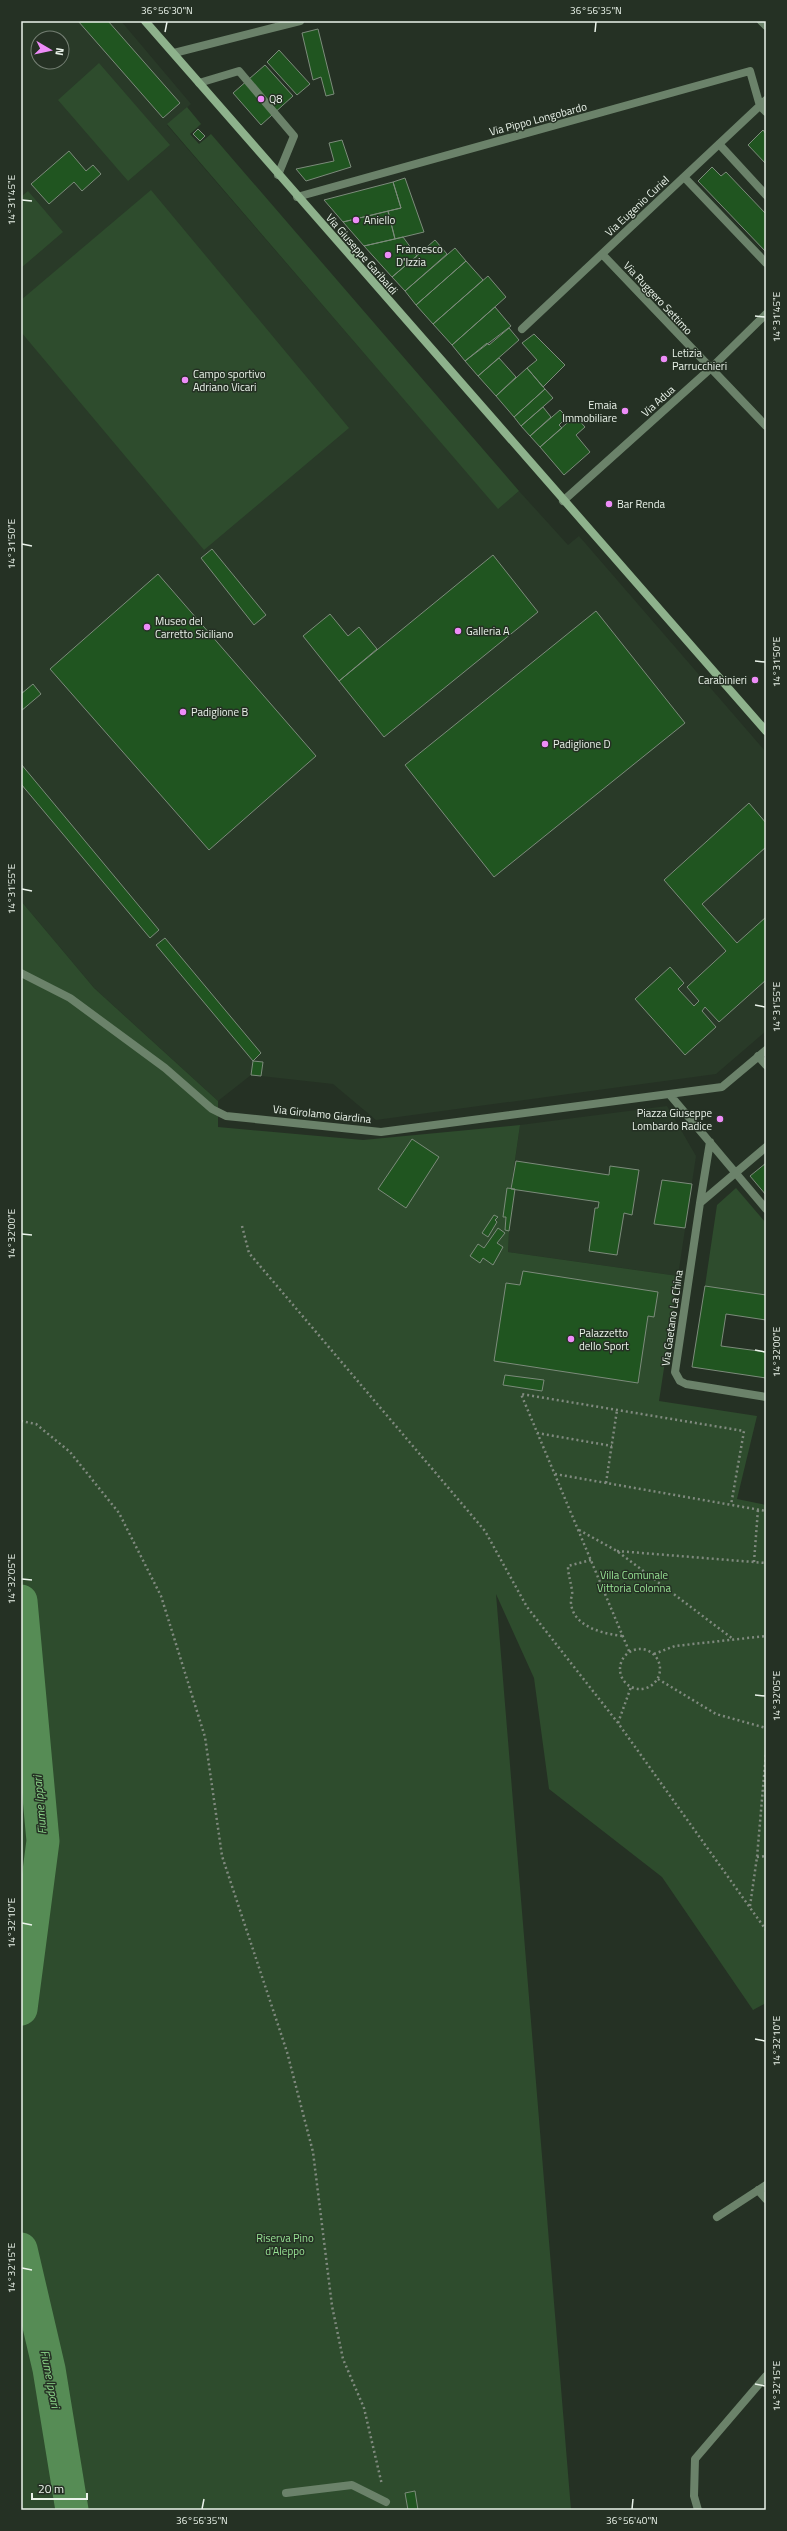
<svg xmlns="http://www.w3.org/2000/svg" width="787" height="2531" viewBox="0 0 787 2531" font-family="'Titillium Web',sans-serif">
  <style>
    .built { fill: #293a28; fill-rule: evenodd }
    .green { fill: #2e4c2d }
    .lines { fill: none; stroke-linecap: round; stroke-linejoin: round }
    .river { stroke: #568c55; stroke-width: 33 }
    .building { fill: #205520; stroke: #7c8b7b }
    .path { stroke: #808a7f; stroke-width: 2.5; stroke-dasharray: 2 3; stroke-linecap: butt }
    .service { stroke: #6b826a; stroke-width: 8 }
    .minor { stroke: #6b826a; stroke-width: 8 }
    .tertiary { stroke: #6b826a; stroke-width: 8 }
    .secondary { stroke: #8eb28c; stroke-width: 8 }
    .ticks { fill: none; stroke: #eaf3ea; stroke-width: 1.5 }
    .poi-dot { fill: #ee8cf8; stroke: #253124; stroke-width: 1.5 }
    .labels { text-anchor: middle; stroke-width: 3; stroke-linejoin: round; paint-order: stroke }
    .poi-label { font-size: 11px; fill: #eaf3ea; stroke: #253124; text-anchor: start }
    .street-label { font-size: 11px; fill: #eaf3ea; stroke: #253124 }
    .park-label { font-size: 11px; fill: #98e395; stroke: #253124 }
    .water-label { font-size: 12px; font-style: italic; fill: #8cd78a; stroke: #253124 }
    .neatline { fill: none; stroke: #eaf3ea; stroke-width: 1.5 }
    .ticks-label { font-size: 10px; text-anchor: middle; fill: #eaf3ea }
  </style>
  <rect width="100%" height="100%" fill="#253124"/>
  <path class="built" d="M21 21H121L191 104 167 125 498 508 519 491 568 545 579 536 766 752V1031L716 1074 376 1120 333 1084 251 1075 218 1101 94 988 21 901ZM38 38H62V62H38Z
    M667 1106 696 1156 678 1276 508 1252 511 1189 520 1125Z"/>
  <path class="green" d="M99 63 170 145 128 181 58 100Z
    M187 107 201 124 190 134 199 144 211 134 519 491 498 509 167 124Z
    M151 190 349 428 204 550 21 332V300Z
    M28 191 63 232 21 268V197Z
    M21 901 94 988 218 1101V1127L363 1140 520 1125 511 1188 508 1252 678 1276 659 1401 757 1416 737 1499 766 1505V2003L753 2010 662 1877 549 1789 534 1678 496 1594 571 2510H21Z
    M736 1188 766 1223V1295L705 1286 717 1205Z"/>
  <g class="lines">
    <path class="river" d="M21 1601 43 1841 21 2009
      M21 2249 49 2369 72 2510"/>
  </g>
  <path class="building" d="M78 21H108L180 103 163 118Z
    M318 29 334 94 326 96 321 77 313 80 302 33Z
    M279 50 310 84 297 95 267 62Z
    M265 65 293 96 261 125 233 93Z
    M198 129 205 136 200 141 193 134Z
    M763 130 766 134V164L748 145Z
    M342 140 351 167 306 181 296 169 334 161 329 143Z
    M69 151 86 171 93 165 101 174 82 191 74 182 49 204 31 184Z
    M712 167 721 176 726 172 766 214V252L698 181Z
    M405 178 424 232 395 239 388 211 401 208 393 182Z
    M393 182 401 208 343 222 324 200Z
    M388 211 395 239 364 246 343 222Z
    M403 237 417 256 392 277 364 246Z
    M435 240 447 254 405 291 392 277Z
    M455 248 466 261 416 305 405 291Z
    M466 261 483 280 433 324 416 305Z
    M488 276 506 297 452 345 433 324Z
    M495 307 511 326 465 361 452 345Z
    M509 328 519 340 478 376 465 361 487 343 489 345Z
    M534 334 565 365 543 387 527 368 537 360 522 343Z
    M499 358 516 377 496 396 478 376Z
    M527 368 545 389 514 417 496 396Z
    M545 389 553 398 521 426 514 417Z
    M543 407 551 417 530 436 521 426Z
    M560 410 567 417 559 425 562 428 540 447 530 436Z
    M575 416 585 427 576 435 590 452 564 475 540 447Z
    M212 549 266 615 254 625 201 558Z
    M493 555 538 612 384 737 339 681Z
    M158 574 316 756 209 850 50 669Z
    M596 611 685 723 494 877 405 765Z
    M330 614 348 636 359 627 377 649 339 681 303 636Z
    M33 684 41 694 21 711V694Z
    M21 764 159 930 150 938 21 784Z
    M749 803 766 823V847L702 904 737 943 766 917V980L719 1022 705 1007 702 1011 716 1027 685 1055 635 999 670 967 684 983 678 989 694 1006 699 1001 687 987 726 951 664 880Z
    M165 938 261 1053 253 1061 156 945Z
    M253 1061 263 1062 261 1076 251 1075Z
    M412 1139 439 1157 406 1208 378 1189Z
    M516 1161 609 1175 610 1166 639 1170 632 1215 624 1213 617 1255 589 1251 595 1208H598L599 1202 511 1189Z
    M766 1163V1195L750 1176Z
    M662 1180 692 1184 685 1228 654 1224Z
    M507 1188 515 1189 509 1231 505 1230 506 1217H503Z
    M494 1215 498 1217 495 1220 497 1222 488 1237 482 1233Z
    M498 1228 505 1233 497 1243 503 1247 493 1265 483 1258 480 1263 470 1256 478 1244 484 1248Z
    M523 1271 658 1292 654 1317 648 1316 638 1383 494 1361 506 1283 520 1285Z
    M705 1286 766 1295V1320L726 1314 721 1346 766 1352V1378L692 1367Z
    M505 1375 544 1380 542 1391 503 1385Z
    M415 2491 418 2510H408L405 2493Z"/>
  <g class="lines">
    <path class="path" d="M242 1226 249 1253 485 1531 527 1607 618 1723 766 1930
      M21 1421 36 1424 70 1452 119 1513 161 1596 205 1737 222 1856 287 2052 313 2152 332 2306 343 2359 364 2408 382 2485
      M537 1433 612 1446
      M555 1474 766 1511
      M606 1483 617 1410
      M579 1530 617 1551 733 1639
      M617 1551 766 1563
      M591 1560 568 1566C568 1575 571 1582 572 1591 573 1595 570 1599 571 1603 573 1627 604 1634 623 1636
      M754 1562 758 1509
      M620 1669a20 20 0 1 1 40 0a20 20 0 1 1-40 0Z
      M629 1651 521 1394 744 1431 731 1505
      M654 1654 675 1646 766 1636
      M658 1679 716 1714 766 1728
      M618 1723 631 1687
      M757 1857 766 1856
      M750 1906 757 1857 766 1753"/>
    <path class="service" d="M199 83 239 71 294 136 278 175
      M286 2493 352 2485 386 2502"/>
    <path class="minor" d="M761 21 766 26
      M174 53 300 21
      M719 144 766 195
      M684 177 766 263
      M297 197 750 71 760 106 766 112
      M602 254 766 426
      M522 329 766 100
      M21 973 70 998 165 1068 212 1109 226 1116 381 1132 722 1087 766 1050
      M758 1056 766 1065
      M670 1095 766 1209
      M766 1147 700 1203 675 1372 680 1381 686 1384 766 1397
      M700 1203 710 1142
      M758 2190 766 2199
      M717 2217 766 2185
      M698 2510 694 2496 695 2459 766 2376"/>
    <path class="tertiary" d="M563 501 710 369 766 314"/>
    <path class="secondary" d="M145 21 766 731"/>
  </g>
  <path class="ticks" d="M165 32 167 22M595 32 596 22M22 200 32 201M755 316 765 317M22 544 32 546M755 661 765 662M22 889 32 891M755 1005 765 1007M22 1234 32 1235M755 1350 765 1352M22 1579 32 1580M755 1695 765 1696M22 1923 32 1925M755 2039 765 2041M22 2268 32 2270M755 2384 765 2386M202 2509 204 2499M632 2509 633 2499"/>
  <g class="poi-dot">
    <circle cx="261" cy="99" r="4"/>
    <circle cx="356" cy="220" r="4"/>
    <circle cx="388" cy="255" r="4"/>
    <circle cx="664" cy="359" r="4"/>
    <circle cx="185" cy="380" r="4"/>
    <circle cx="625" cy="411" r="4"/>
    <circle cx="609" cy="504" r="4"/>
    <circle cx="147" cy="627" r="4"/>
    <circle cx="458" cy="631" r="4"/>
    <circle cx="755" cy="680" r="4"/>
    <circle cx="183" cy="712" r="4"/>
    <circle cx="545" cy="744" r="4"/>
    <circle cx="720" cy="1119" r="4"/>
    <circle cx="571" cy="1339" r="4"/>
  </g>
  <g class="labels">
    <g class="poi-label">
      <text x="269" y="103">Q8</text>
      <text x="364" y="224">Aniello</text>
      <text x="396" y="253">Francesco<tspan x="396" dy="13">D'Izzia</tspan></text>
      <text x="672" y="357">Letizia<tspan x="672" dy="13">Parrucchieri</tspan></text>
      <text x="193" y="378">Campo sportivo<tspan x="193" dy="13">Adriano Vicari</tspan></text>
      <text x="617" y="409" text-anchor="end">Emaia<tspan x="617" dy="13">Immobiliare</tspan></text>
      <text x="617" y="508">Bar Renda</text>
      <text x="155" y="625">Museo del<tspan x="155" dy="13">Carretto Siciliano</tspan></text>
      <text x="466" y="635">Galleria A</text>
      <text x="747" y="684" text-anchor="end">Carabinieri</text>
      <text x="191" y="716">Padiglione B</text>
      <text x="553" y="748">Padiglione D</text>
      <text x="712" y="1117" text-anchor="end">Piazza Giuseppe<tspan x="712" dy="13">Lombardo Radice</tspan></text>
      <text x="579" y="1337">Palazzetto<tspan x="579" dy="13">dello Sport</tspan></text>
    </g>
    <g class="street-label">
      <text transform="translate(538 119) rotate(-15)" y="4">Via Pippo Longobardo</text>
      <text transform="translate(637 206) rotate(-43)" y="4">Via Eugenio Curiel</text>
      <text transform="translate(362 254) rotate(49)" y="4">Via Giuseppe Garibaldi</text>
      <text transform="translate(658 298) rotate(47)" y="4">Via Ruggero Settimo</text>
      <text transform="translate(658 401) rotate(-42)" y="4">Via Adua</text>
      <text transform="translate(322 1114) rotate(6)" y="4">Via Girolamo Giardina</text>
      <text transform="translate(672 1318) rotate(-82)" y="4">Via Gaetano La China</text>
    </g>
    <g class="park-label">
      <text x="634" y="1579">Villa Comunale<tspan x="634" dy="13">Vittoria Colonna</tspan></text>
      <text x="285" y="2242">Riserva Pino<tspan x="285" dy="13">d'Aleppo</tspan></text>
    </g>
    <g class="water-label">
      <text transform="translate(40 1805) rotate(-95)" y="4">Fiume Ippari</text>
      <text transform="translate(50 2379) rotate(79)" y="4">Fiume Ippari</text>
    </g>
  </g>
  <rect width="787" height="2531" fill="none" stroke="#253124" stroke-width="44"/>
  <g transform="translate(50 50) rotate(99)"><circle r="19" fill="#253124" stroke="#747f73"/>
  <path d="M0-3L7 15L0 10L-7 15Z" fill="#ee8cf8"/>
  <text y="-6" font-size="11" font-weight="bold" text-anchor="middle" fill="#eaf3ea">N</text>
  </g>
  <path d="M32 2493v6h55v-6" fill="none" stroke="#eaf3ea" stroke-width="2"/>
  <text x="38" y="2493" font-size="12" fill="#eaf3ea" stroke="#253124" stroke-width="3" paint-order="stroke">20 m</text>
  <rect x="22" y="22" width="743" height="2487" class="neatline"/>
  <g class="ticks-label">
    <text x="167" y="14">36°56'30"N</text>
    <text x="596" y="14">36°56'35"N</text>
    <text transform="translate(11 200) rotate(-90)" y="4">14°31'45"E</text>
    <text transform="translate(776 317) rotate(-90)" y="4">14°31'45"E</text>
    <text transform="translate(11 544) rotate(-90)" y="4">14°31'50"E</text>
    <text transform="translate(776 662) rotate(-90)" y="4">14°31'50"E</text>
    <text transform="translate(11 889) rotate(-90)" y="4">14°31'55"E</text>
    <text transform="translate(776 1007) rotate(-90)" y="4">14°31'55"E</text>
    <text transform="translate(11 1234) rotate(-90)" y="4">14°32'00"E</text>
    <text transform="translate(776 1352) rotate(-90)" y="4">14°32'00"E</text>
    <text transform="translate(11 1579) rotate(-90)" y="4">14°32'05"E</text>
    <text transform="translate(776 1696) rotate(-90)" y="4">14°32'05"E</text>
    <text transform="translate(11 1923) rotate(-90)" y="4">14°32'10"E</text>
    <text transform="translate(776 2041) rotate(-90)" y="4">14°32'10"E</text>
    <text transform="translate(11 2268) rotate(-90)" y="4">14°32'15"E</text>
    <text transform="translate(776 2386) rotate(-90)" y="4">14°32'15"E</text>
    <text x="202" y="2524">36°56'35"N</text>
    <text x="632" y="2524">36°56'40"N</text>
  </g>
</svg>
